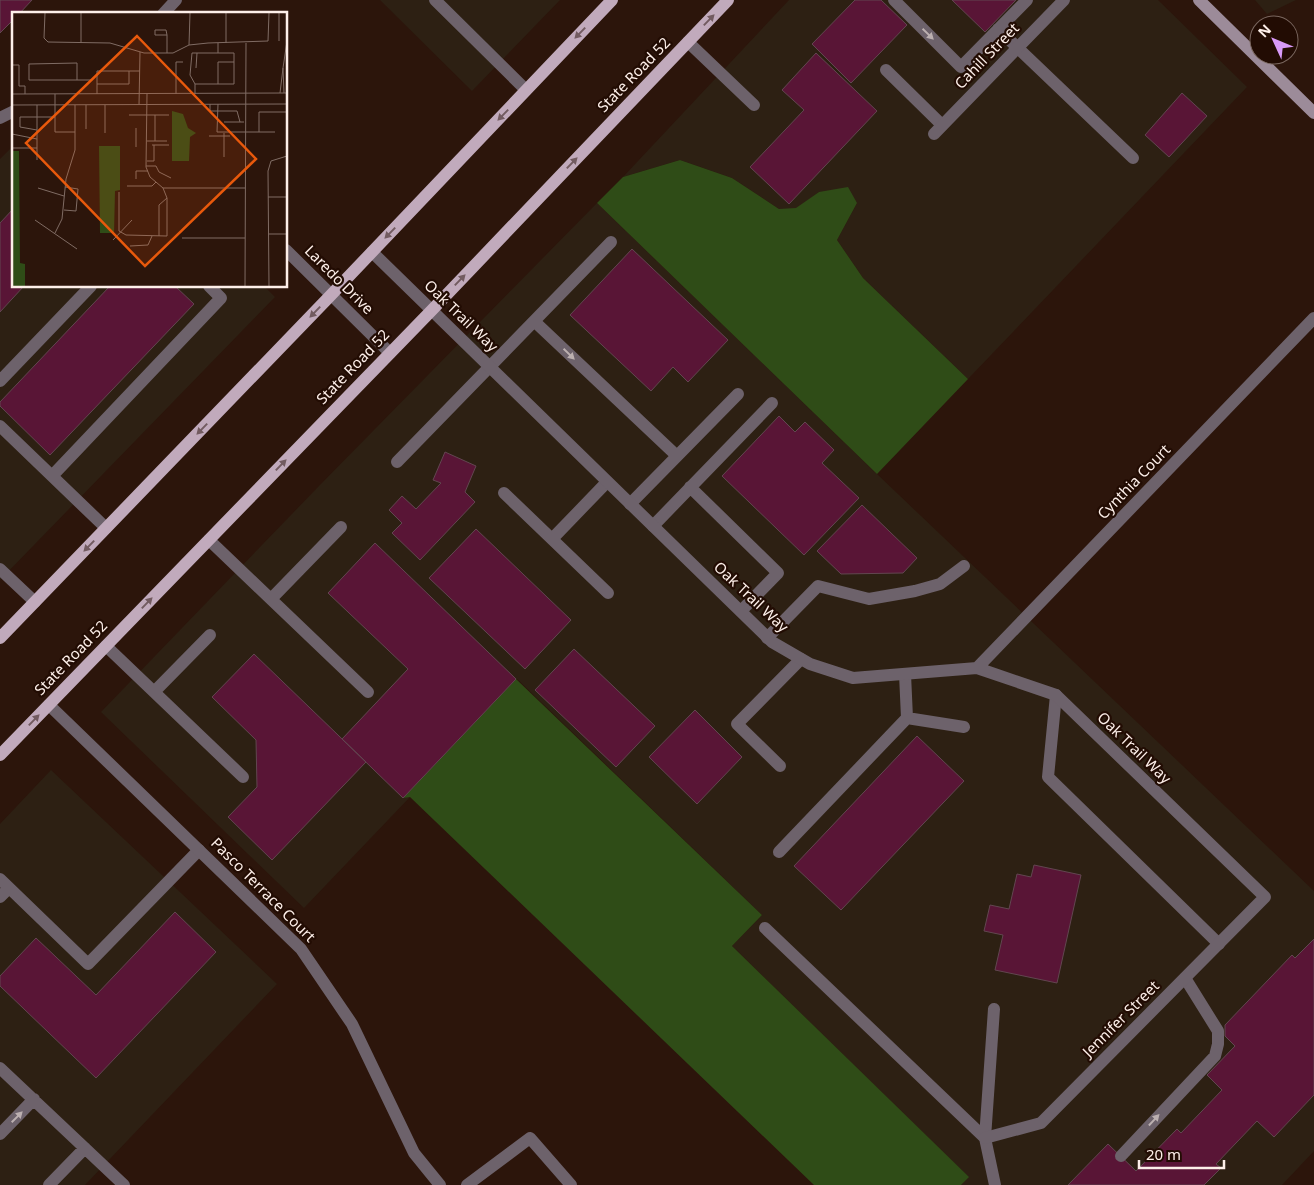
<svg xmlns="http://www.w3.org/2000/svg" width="1314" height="1185" viewBox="0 0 1314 1185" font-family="'Noto Sans',sans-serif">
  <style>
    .commercial { fill: #2d2013 }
    .green { fill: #2f4c17 }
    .building { fill: #591536; stroke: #624650 }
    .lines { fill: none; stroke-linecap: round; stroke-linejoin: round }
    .lane { stroke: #6d626b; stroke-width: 12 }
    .street { stroke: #6d626b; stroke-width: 12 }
    .secondary { stroke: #9c8b99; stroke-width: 12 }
    .primary { stroke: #c1aabc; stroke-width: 12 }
    .oneway { fill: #725b60 }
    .oneway2 { fill: #bcb0b0 }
    .labels { text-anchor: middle; stroke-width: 4.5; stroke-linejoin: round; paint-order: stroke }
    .street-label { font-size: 15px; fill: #fdefe9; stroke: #220c03 }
    .inset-road { fill: none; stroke: #806c64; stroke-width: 1 }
    .view { fill: #e8590c; fill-opacity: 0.15; stroke: #e8590c; stroke-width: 2.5 }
    .inset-edge { fill: none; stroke: #fdefe9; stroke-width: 2.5 }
  </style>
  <rect width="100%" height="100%" fill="#2c150b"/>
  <path class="commercial" d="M380 0H560L472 91Z
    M789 0H1158L1247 87 968 379 863 278 837 240 857 203 819 192 796 209H779L732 178 680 160 623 177Z
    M1255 0H1296L1267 14Z
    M14 145V286H264L275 297 0 580V159Z
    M597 203 877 474 1314 891V1151L1282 1185H961L968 1177 732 946 762 915 517 679 404 797H410L304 908 101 712 318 487Z
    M51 770 277 984 85 1185H0V824Z"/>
  <path class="green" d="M680 160 732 178 779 209 796 208 819 192 848 187 857 203 837 240 863 278 968 379 877 474 597 203 623 177Z
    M516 679 762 915 732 946 969 1177 961 1185H814L410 797 403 798Z"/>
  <path class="building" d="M0 0H32L19 14H14V19L0 33Z
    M855 0H881L907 25 851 83 812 44Z
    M952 0H1016L985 32Z
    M816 53 877 111 789 204 750 167 804 110 782 90Z
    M1182 93 1207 116 1169 157 1145 135Z
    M14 208V286H24L0 312V223Z
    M632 249 728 340 688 382 673 367 651 391 570 315Z
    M110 286H175L194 304 50 455 0 406V402Z
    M779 416 795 432 805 422 834 450 822 463 859 498 804 555 722 476Z
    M445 452 476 466 465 492 475 502 420 560 392 533 402 523 389 510 402 496 416 509 441 483 433 480Z
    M862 505 917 558 903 573 841 574 817 551Z
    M476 529 571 620 525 669 429 578Z
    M375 543 516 679 403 798 342 739 408 669 328 593Z
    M574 649 655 726 616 767 535 690Z
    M254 654 366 762 272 860 228 817 257 787 256 740 212 697Z
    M695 710 742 757 697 804 649 757Z
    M917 736 964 781 841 910 794 866Z
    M1034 865 1081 875 1057 983 995 970 1003 935 984 931 990 905 1009 909 1017 874 1031 877Z
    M175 912 216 952 96 1078 0 986V976L36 938 96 995Z
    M1314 939V1095L1274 1137 1257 1121 1216 1164 1221 1168 1204 1185H1068L1108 1144 1136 1171 1177 1129 1181 1133 1222 1090 1207 1075 1235 1046 1225 1036V1025L1292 955 1295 958Z"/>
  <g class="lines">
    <path class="lane" d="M435 0 526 90
      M894 0 961 67 1027 0
      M998 29 1133 158
      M688 42 754 105
      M886 70 942 125
      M534 321 677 456
      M0 381 91 286
      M0 426 106 528
      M397 462 611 242
      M52 476 221 298 209 286
      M690 487 778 573 741 611
      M504 493 608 593
      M630 504 738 394
      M653 526 772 403
      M552 539 607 482
      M209 540 368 692
      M0 569 35 602
      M271 599 341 527
      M767 638 818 586 869 599 915 591 940 584 964 566
      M106 646 243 777
      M154 692 210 635
      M1056 695 1048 777 1219 944
      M907 718 964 727
      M780 766 737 724 801 659
      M779 852 907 718 905 674
      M0 879 88 964 199 850
      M0 897 9 888
      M765 928 985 1138
      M994 1009 985 1138 995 1185
      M0 1068 124 1185
      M0 1134 34 1099
      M1121 1156 1215 1056 1218 1044V1031L1185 978
      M49 1185 85 1148"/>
    <path class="street" d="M163 14 176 0
      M0 118 14 111
      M934 134 1064 0
      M286 250 390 353
      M372 252 772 642 810 664 853 678 977 668 1056 695 1265 897 1041 1123 985 1138
      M977 668 1314 318
      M49 705 301 949 352 1024 414 1153 440 1185
      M467 1185 530 1138 571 1185"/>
    <path class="secondary" d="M1199 0 1314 113"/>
    <path class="primary" d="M0 638 331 295 612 0
      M0 755 432 310 728 0"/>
  </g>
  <defs><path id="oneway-solid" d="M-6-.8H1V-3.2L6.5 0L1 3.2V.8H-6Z" transform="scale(1.25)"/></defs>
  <g class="oneway">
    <use href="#oneway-solid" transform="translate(709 20) rotate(-46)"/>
    <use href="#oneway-solid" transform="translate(580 33) rotate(134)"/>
    <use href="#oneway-solid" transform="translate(503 115) rotate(134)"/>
    <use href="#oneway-solid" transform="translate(572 163) rotate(-46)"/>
    <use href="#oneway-solid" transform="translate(390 233) rotate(134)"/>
    <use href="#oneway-solid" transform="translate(460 280) rotate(-46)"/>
    <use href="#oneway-solid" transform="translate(315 312) rotate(134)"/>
    <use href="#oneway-solid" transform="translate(202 429) rotate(134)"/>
    <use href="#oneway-solid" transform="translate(281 465) rotate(-46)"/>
    <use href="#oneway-solid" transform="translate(89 546) rotate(134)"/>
    <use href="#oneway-solid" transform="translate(147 603) rotate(-46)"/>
    <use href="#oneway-solid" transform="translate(34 720) rotate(-46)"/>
  </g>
  <g class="oneway2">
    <use href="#oneway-solid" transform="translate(928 34) rotate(44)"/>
    <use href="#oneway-solid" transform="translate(569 354) rotate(44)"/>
    <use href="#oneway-solid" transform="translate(17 1117) rotate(-45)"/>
    <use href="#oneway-solid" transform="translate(1154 1120) rotate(-47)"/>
  </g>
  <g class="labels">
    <g class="street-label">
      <text transform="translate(987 56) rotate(-46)" y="5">Cahill Street</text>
      <text transform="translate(634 75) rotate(-46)" y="5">State Road 52</text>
      <text transform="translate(339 280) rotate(45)" y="5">Laredo Drive</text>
      <text transform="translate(461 316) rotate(44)" y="5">Oak Trail Way</text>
      <text transform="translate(353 367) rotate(-46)" y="5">State Road 52</text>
      <text transform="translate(1134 482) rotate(-46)" y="5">Cynthia Court</text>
      <text transform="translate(751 597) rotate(43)" y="5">Oak Trail Way</text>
      <text transform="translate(71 658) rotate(-46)" y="5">State Road 52</text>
      <text transform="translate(1134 748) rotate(44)" y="5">Oak Trail Way</text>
      <text transform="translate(263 890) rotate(45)" y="5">Pasco Terrace Court</text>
      <text transform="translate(1121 1019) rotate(-45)" y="5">Jennifer Street</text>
    </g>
  </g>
  <g transform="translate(12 12)">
    <rect width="275" height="275" fill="#2c150b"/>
    <path d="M160 99 171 102 176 116 184 121 178 125 177 149H160ZM87 134H108V178L103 179 102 221H88ZM0 139H7L8 251 13 252V274H0Z" fill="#2f4c17"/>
    <path class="inset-road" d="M33 1 32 26 36 30 98 31 132 41H161L177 33 196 31 256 29 257 1M214 1V31M155 23H143V18H154L155 23V41M267 29V1M69 31V1M177 33 178 1M0 53H7V74H13V82M184 56 185 41M271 56 275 29M65 68V51L17 52V68H79M85 72H117V59M183 72H222V41H206V31M206 72V50H222M268 81 271 56 272 81M0 82 275 81M43 82V120H63M85 82V59H128M164 82V50H171M183 82V72L178 63 180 41H206M198 92V99H225L228 110M206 92 205 120H247V100H275M0 93 275 92M25 93V148M74 93V117M93 93V121M127 93 128 40M117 103H157M143 103V129M212 110H232M124 116V135M25 118 8 115V105H43M247 120H263M212 121V145M0 122 25 127M197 124H218M135 129H155M140 133H157M0 136H25M135 149H142V133M134 154H144L147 160 159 166M124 167V159H136M115 174H140L144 170M26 176 52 184M151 176H233M107 180V219M256 185H275M52 198 64 199 66 177 53 175M23 208 65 237M107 219 114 223 155 224V186L151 176 138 165 134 155 135 82M43 221 50 207 54 167 63 138V93M256 222H275M147 224V193L155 186M170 226H233M101 228 120 208M118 234 136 233 140 224M233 274 234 31M257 274 256 159 259 149 275 144"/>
    <path class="view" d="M125 24 244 147 133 254 14 131Z"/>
    <rect width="275" height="275" class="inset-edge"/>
  </g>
  <g transform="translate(1274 40) rotate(314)"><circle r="24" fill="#220c03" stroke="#7a675f"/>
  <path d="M0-4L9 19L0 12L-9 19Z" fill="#d89af8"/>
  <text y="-8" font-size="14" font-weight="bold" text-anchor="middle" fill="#fdefe9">N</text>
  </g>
  <path d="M1139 1160v8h85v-8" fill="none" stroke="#fdefe9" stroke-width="2.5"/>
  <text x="1146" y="1160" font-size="15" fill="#fdefe9" stroke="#220c03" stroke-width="4" paint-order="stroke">20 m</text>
</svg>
